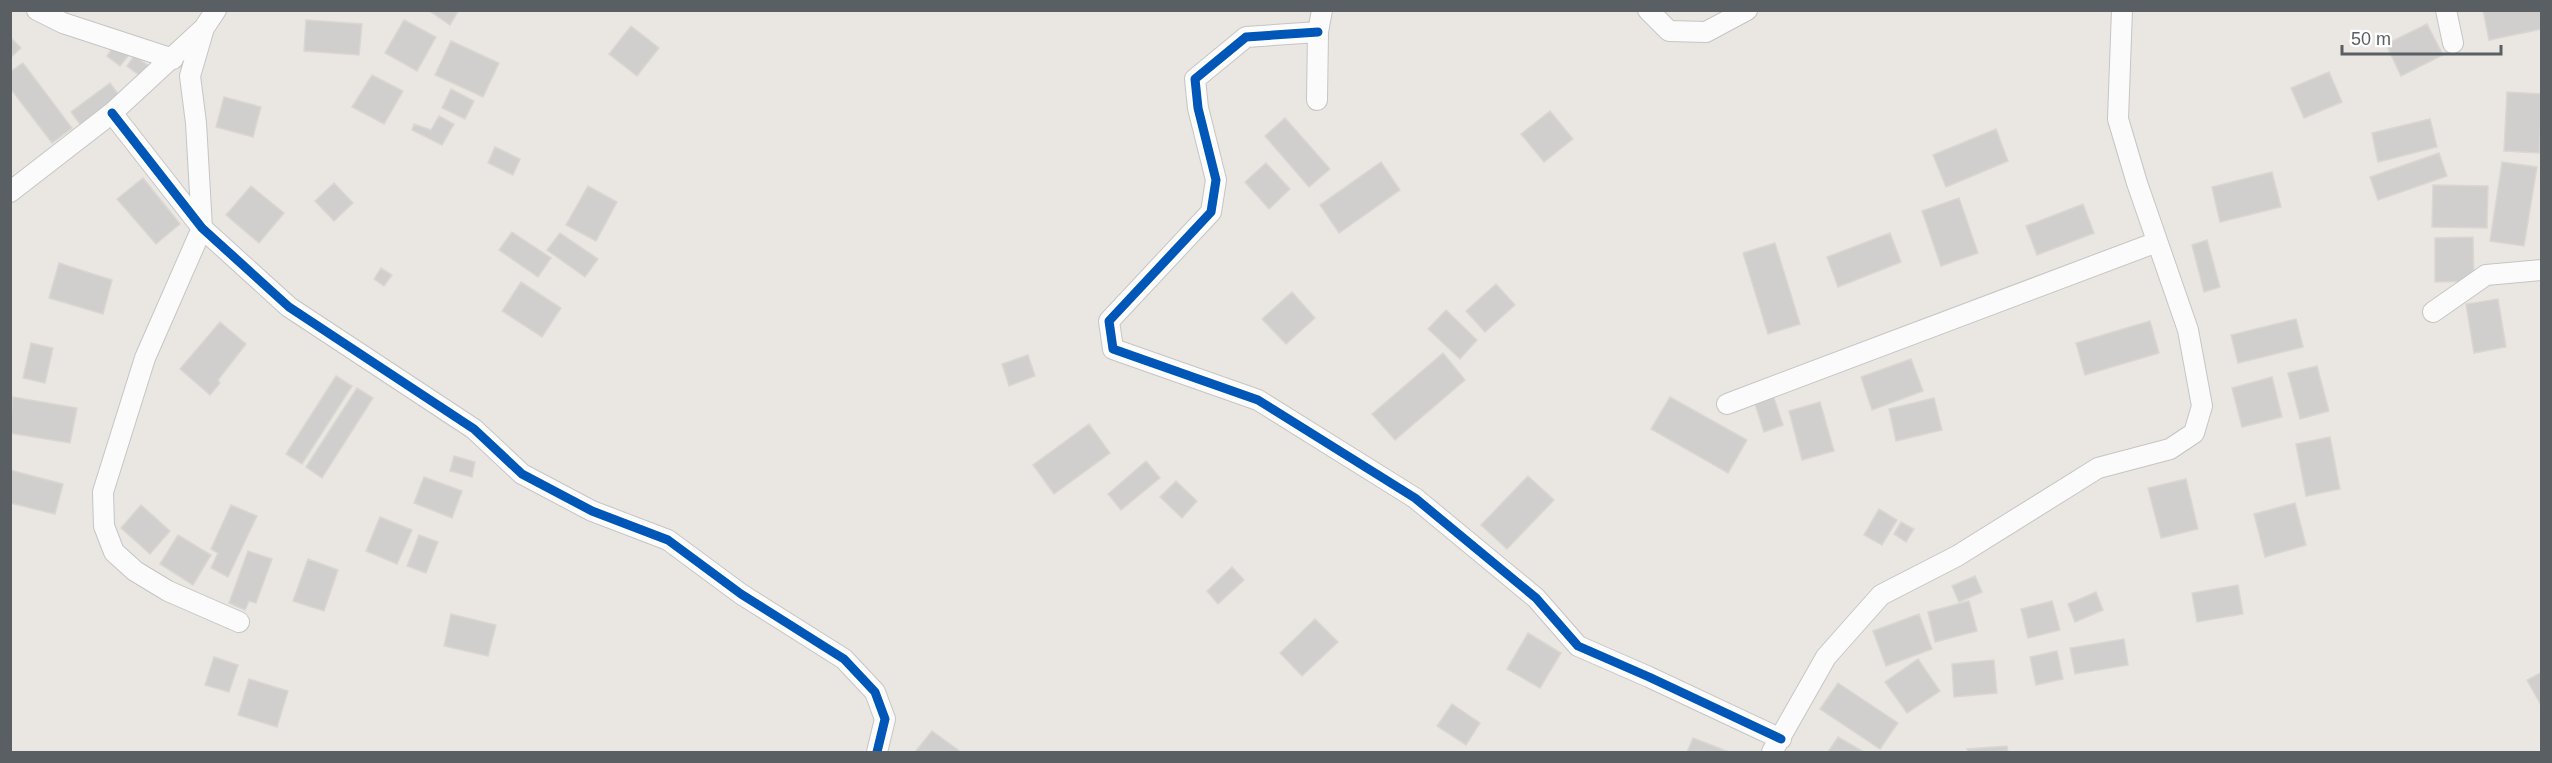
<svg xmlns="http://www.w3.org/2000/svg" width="2552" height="763" viewBox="0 0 2552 763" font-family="Helvetica,sans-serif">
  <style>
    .building { fill: #d1cfcd; stroke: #dad6d2; stroke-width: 1.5 }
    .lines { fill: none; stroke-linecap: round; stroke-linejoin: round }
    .street-casing { stroke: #c5c5c4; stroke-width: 22 }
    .street { stroke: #fcfbfb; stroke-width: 20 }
    .cycleway-casing { stroke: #fff; stroke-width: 13 }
    .cycleway { stroke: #0057b8; stroke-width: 9 }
  </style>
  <rect width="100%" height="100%" fill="#eae7e3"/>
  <path class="building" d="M428 10H459L450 25Z
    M2483 10H2542V29L2489 40Z
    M306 20 362 24 359 55 304 51Z
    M404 20 436 37 417 71 385 53Z
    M2427 24 2443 55 2401 76 2386 44Z
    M631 26 659 48 637 76 609 54Z
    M11 38 21 48 10 58V38Z
    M451 41 499 63 483 97 435 75Z
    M114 45 128 56 120 66 107 56Z
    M134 56 152 68 144 79 127 66Z
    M23 63 72 128 52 143 10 88V72Z
    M2329 72 2342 102 2304 118 2291 88Z
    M372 75 403 91 384 124 352 107Z
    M110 83 121 98 82 127 71 112Z
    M451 89 474 101 465 119 442 108Z
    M2507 92 2542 94 2539 153 2504 151Z
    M224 97 261 107 253 137 216 127Z
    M1550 111 1573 139 1544 162 1521 134Z
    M439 116 454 124 442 145 412 130 414 124 431 130Z
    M1285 118 1330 169 1309 187 1265 136Z
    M2430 119 2437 147 2378 162 2372 133Z
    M1996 129 2008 161 1946 187 1933 155Z
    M495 147 520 159 513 175 488 163Z
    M2439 153 2447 176 2378 200 2370 177Z
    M1381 162 1400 190 1339 233 1320 205Z
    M2502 162 2537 167 2524 246 2490 241Z
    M1266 163 1290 189 1269 209 1245 182Z
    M2272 172 2281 207 2220 222 2212 187Z
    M143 178 180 224 156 244 117 199Z
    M334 183 353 203 334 221 315 201Z
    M2433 185 2488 186 2487 228 2432 227Z
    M251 186 284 213 259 243 226 215Z
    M588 186 617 202 596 241 566 225Z
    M1959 198 1978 253 1941 266 1922 211Z
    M2083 204 2094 233 2037 255 2026 226Z
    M512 232 551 258 538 277 499 250Z
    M560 233 598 259 585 277 547 250Z
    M1890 233 1901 262 1838 287 1827 257Z
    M2473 237 2474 281 2435 282V238Z
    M2207 240 2220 287 2204 292 2192 245Z
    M1775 243 1800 324 1768 334 1743 253Z
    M59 263 112 280 103 314 49 298Z
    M381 268 392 275 384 286 374 279Z
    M521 282 561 308 542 337 502 311Z
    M1496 284 1515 305 1485 332 1466 311Z
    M1292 292 1315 318 1286 344 1262 319Z
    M2498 299 2506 347 2474 353 2466 304Z
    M1446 310 1477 340 1460 359 1428 329Z
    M2296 319 2303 347 2238 363 2231 335Z
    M2150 321 2159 353 2085 375 2076 343Z
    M220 322 246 344 218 380 220 383 210 395 180 369Z
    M31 343 53 348 45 383 23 378Z
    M1443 353 1465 380 1395 440 1372 414Z
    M1028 355 1035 376 1009 386 1002 364Z
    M1911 359 1923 391 1872 410 1861 377Z
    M2317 366 2329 411 2300 419 2288 373Z
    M336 376 352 386 302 464 286 454Z
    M2272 377 2282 417 2242 427 2232 388Z
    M357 388 373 398 322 478 306 467Z
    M1773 395 1783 425 1764 432 1754 401Z
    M13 397 77 408 70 443 10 433Z
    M1670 397 1747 440 1728 473 1651 429Z
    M1934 398 1942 430 1896 441 1889 409Z
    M1820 402 1834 451 1802 460 1789 411Z
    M1089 424 1110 453 1054 494 1033 465Z
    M2330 437 2340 489 2306 496 2296 444Z
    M454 456 475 462 472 477 450 471Z
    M1146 461 1160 478 1121 510 1108 494Z
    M10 470 63 484 55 514 10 503Z
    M1528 476 1554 500 1507 549 1481 525Z
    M424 477 462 491 452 518 414 503Z
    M2186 479 2198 529 2161 538 2148 488Z
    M1176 481 1197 501 1182 518 1160 497Z
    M2295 503 2306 545 2265 557 2254 514Z
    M141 505 170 531 150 554 121 528Z
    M231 505 257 516 228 577 211 568 218 553 211 549Z
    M1879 509 1897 520 1882 545 1864 535Z
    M380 517 412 530 397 564 366 551Z
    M1901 522 1914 529 1906 542 1894 534Z
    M178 535 211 555 193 585 160 564Z
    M419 535 438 542 426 573 407 566Z
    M248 551 272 559 256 603 249 601 245 610 229 603Z
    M308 559 338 570 324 611 293 601Z
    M1232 567 1244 580 1218 604 1207 591Z
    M1975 576 1982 592 1959 602 1952 586Z
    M2238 585 2243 614 2197 622 2192 593Z
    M2096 592 2103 610 2075 622 2068 604Z
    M1969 601 1977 631 1935 642 1928 612Z
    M2052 601 2060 630 2028 638 2021 609Z
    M451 614 496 625 488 656 444 646Z
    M1919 614 1932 649 1886 666 1873 631Z
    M1315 619 1338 642 1302 676 1280 653Z
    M1528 633 1561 653 1540 688 1507 669Z
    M2124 639 2128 665 2075 674 2070 648Z
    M2057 651 2063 679 2036 685 2030 657Z
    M214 657 238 665 229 692 205 685Z
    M1918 659 1940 691 1907 713 1885 682Z
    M1994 660 1997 693 1954 697 1952 664Z
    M2542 672V707L2527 680Z
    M249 679 288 691 277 727 238 715Z
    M1838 683 1898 723 1880 749 1820 709Z
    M1452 704 1480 723 1466 745 1437 726Z
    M932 731 961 752H915Z
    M1838 737 1864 752H1828Z
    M1693 738 1729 752H1687Z
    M2007 746 2008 752H1968L1967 749Z"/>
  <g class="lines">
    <defs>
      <path id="street" d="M37 10 63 23 173 59
        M1648 10 1669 31 1706 32 1747 10
        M2446 10 2453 43
        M204 28 190 76 196 123 202 228 145 358 103 492 104 526 114 552 135 571 168 591 239 622
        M1318 32 1246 37 1195 79 1198 108 1216 180 1211 212 1109 321 1113 349 1258 400 1415 498 1536 598 1578 646 1649 677 1781 739
        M1317 100 1318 32 1322 10
        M112 113 202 228 289 307 474 429 522 474 592 511 668 540 741 594 844 659 875 692 885 719 877 752
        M10 192 112 113 204 28 216 10
        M2433 312 2486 275 2542 270
        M1727 404 2157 242
        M1772 752 1826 657 1881 595 1957 556 2098 468 2170 449 2194 433 2202 406 2188 330 2137 183 2118 119 2122 10"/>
    </defs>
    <use href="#street" class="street-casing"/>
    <use href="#street" class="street"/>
    <defs>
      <path id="cycleway" d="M1318 32 1246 37 1195 79 1198 108 1216 180 1211 212 1109 321 1113 349 1258 400 1415 498 1536 598 1578 646 1649 677 1781 739
        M112 113 202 228 289 307 474 429 522 474 592 511 668 540 741 594 844 659 875 692 885 719 877 752"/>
    </defs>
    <use href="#cycleway" class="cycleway-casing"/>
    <use href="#cycleway" class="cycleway"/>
  </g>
  <rect width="2552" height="763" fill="none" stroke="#595f62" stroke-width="24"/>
  <path d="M2342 45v9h159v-9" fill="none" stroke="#595f62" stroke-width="3"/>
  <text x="2351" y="45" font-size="18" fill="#595f62" stroke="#ffffff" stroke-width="4.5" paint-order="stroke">50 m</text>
</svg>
